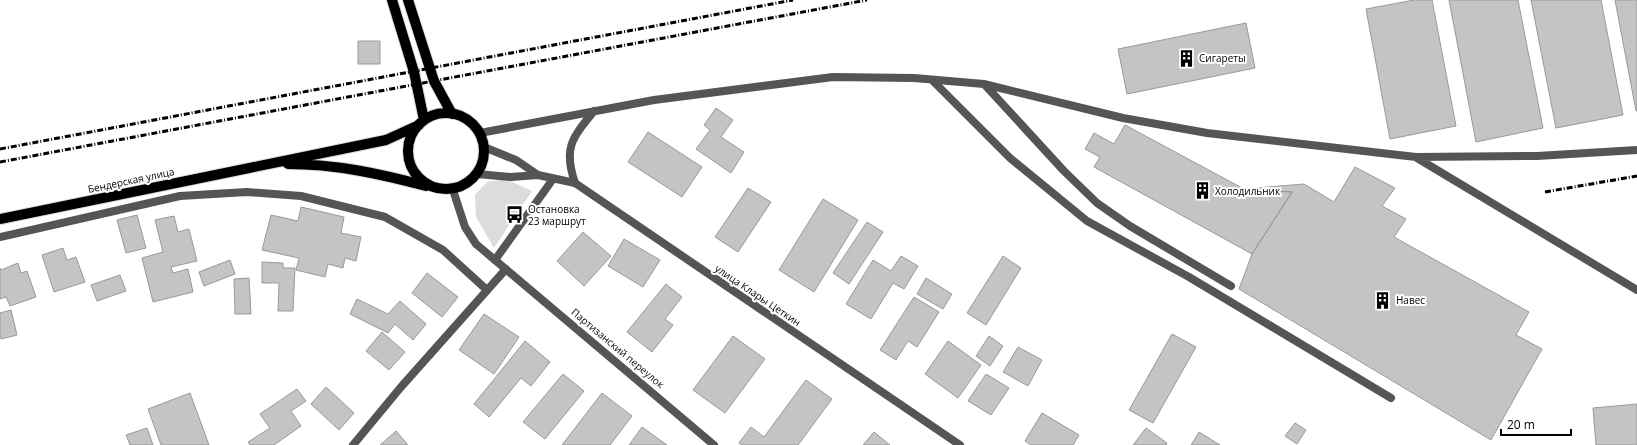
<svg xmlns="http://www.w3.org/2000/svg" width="1637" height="445" viewBox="0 0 1637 445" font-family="'Open Sans',sans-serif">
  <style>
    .green { fill: #dcdcdc }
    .building { fill: #c4c4c4; stroke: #999 }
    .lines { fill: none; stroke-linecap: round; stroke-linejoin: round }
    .primary-casing { stroke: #dbdbdb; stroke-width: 12 }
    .lane { stroke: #555; stroke-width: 8 }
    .street { stroke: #555; stroke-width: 8 }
    .primary { stroke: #000; stroke-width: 10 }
    .rail { stroke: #000; stroke-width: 3; stroke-dasharray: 6 2 1 2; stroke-linecap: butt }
    .labels { text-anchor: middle; stroke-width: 4; stroke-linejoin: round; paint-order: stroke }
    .poi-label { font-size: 10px; fill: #000; stroke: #fff; text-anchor: start }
    .street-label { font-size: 10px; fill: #000; stroke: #fff }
  </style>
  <rect width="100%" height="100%" fill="#fff"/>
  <path class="green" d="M506 179 532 191 494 248 476 217 475 195 487 182Z"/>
  <path class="building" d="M1414 0H1432L1456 126 1390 139 1366 9Z
    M1449 0H1518L1543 128 1476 142Z
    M1531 0H1601L1623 115 1556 128Z
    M1615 0H1637V111H1636Z
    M1246 23 1255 68 1127 94 1118 49Z
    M358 41H380V64H358Z
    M716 108 733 120 721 137 744 152 731 173 696 149 710 130 704 125Z
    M1125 125 1244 189 1292 192 1252 254 1094 167 1100 157 1085 149 1094 133 1114 144Z
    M648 132 702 167 682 197 628 162Z
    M1355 167 1395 188 1382 206 1406 219 1394 237 1529 312 1516 335 1542 349 1491 440 1239 289 1252 254 1292 192 1244 189 1304 184 1334 202Z
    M748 188 771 202 738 252 715 237Z
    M823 199 858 220 814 292 779 270Z
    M301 207 344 217 341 233 361 237 356 261 345 258 343 268 328 264 325 277 296 270 299 258 262 250 271 215 298 221Z
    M137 215 146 248 126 253 117 220Z
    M174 216 178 232 189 229 197 261 171 267 173 273 188 269 193 292 153 302 142 258 163 252 155 220Z
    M867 222 883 232 849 284 833 273Z
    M583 232 611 256 584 286 557 261Z
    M624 239 660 260 643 287 608 266Z
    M63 248 67 260 76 257 85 282 54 292 42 255Z
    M901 256 918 266 904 289 893 283 871 319 846 304 873 260 891 271Z
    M1003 256 1021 268 986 325 967 313Z
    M230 260 235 274 204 286 199 272Z
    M262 262 283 263V268H295L293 311H278L279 283H262Z
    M18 263 21 273 27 271 36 297 10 306 6 297 0 299V268L1 270Z
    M427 273 458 297 442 317 412 293Z
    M120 275 126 291 97 301 91 285Z
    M249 278 251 314H235L234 279Z
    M926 278 952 294 943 309 917 294Z
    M666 284 682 297 665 319 673 325 652 352 627 332Z
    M914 297 939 312 917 347 908 341 896 360 880 350Z
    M357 299 388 314 400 301 426 324 413 340 395 324 388 333 350 314Z
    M11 310 17 335 1 339 0 333V313Z
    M484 314 519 337 494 374 459 350Z
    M382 332 405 352 389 370 366 351Z
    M1172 334 1196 347 1153 423 1129 410Z
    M733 336 765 359 725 413 693 390Z
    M989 336 1003 346 990 366 976 356Z
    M525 341 550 362 531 386 521 378 489 417 474 404Z
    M948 341 981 365 958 398 925 374Z
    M1018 347 1042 360 1028 386 1003 372Z
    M563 374 584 391 545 439 523 422Z
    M986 374 1009 388 991 415 968 401Z
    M806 380 832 399 798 445H742L739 443 751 427 764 437Z
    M326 387 354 413 339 430 311 404Z
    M297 389 306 401 291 411 301 426 274 445H250L248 442 270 428 260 414Z
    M190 393 209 445H161L148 409Z
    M602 393 632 416 610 445H562Z
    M1637 404V445H1596L1593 408Z
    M1042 413 1079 435 1073 445H1031L1025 441Z
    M1295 423 1306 430 1297 444 1285 436Z
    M642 427 667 445H629Z
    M147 428 153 445H130L126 435Z
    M1146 428 1167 443 1166 445H1133Z
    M396 431 408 445H380Z
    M874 432 890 445H863Z
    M1199 432 1220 445H1191Z"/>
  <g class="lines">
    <defs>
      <path id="primary" d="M392 0 414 72 424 120
        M408 0 434 81 452 114
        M408 151a38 38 0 1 1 76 0a38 38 0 1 1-76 0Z
        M288 164C336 164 381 174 426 186
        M0 219 386 140 419 125"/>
    </defs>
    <use href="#primary" class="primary-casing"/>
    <path class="lane" d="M932 80 1010 158 1087 221 1189 277 1391 398
      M985 85 1064 171 1097 203 1130 226 1231 286
      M480 133 654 100 833 77 914 78 984 84 1123 118 1207 133 1416 157 1537 156 1637 150
      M1417 158 1637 290
      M575 183C563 148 572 138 594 111
      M0 237 180 196 247 192 301 196 385 217 443 250 487 290
      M495 260 553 179"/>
    <path class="street" d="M484 147 516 160 538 175
      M477 174 511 177 538 175 575 183 960 445
      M453 190 465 227 476 244 714 445
      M353 445 401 387 506 269"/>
    <use href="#primary" class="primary"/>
    <path class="rail" d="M0 149 793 0
      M0 162 867 0
      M1545 192 1637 176"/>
  </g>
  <defs>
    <symbol id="building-bare" viewBox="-9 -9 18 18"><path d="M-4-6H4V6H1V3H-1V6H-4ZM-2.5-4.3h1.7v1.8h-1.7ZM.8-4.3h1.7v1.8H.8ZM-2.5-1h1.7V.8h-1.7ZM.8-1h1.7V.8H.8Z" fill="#000" stroke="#fff" stroke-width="2.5" paint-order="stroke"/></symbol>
    <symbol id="bus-bare" viewBox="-9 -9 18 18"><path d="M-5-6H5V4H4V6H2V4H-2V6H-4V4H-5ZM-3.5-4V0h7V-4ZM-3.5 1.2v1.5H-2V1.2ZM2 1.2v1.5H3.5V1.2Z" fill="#000" stroke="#fff" stroke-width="2.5" paint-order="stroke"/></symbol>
  </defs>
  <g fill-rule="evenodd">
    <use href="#building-bare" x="1174" y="46" width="25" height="25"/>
    <use href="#building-bare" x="1190" y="178" width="25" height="25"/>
    <use href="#bus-bare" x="502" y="202" width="25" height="25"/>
    <use href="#building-bare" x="1370" y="288" width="25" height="25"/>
  </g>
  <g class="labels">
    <g class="poi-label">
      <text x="1199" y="62">Сигареты</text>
      <text x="1215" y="195">Холодильник</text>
      <text x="528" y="213">Остановка<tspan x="528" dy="12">23 маршрут</tspan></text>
      <text x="1396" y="304">Навес</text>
    </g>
    <g class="street-label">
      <text transform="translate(131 180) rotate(-12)" y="4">Бендерская улица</text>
      <text transform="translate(758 295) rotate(34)" y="4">улица Клары Цеткин</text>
      <text transform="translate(618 348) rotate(40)" y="4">Партизанский переулок</text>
    </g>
  </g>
  <path d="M1501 429v6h70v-6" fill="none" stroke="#000000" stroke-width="2"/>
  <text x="1507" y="429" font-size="12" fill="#000000" stroke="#ffffff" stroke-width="3" paint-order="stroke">20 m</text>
</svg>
